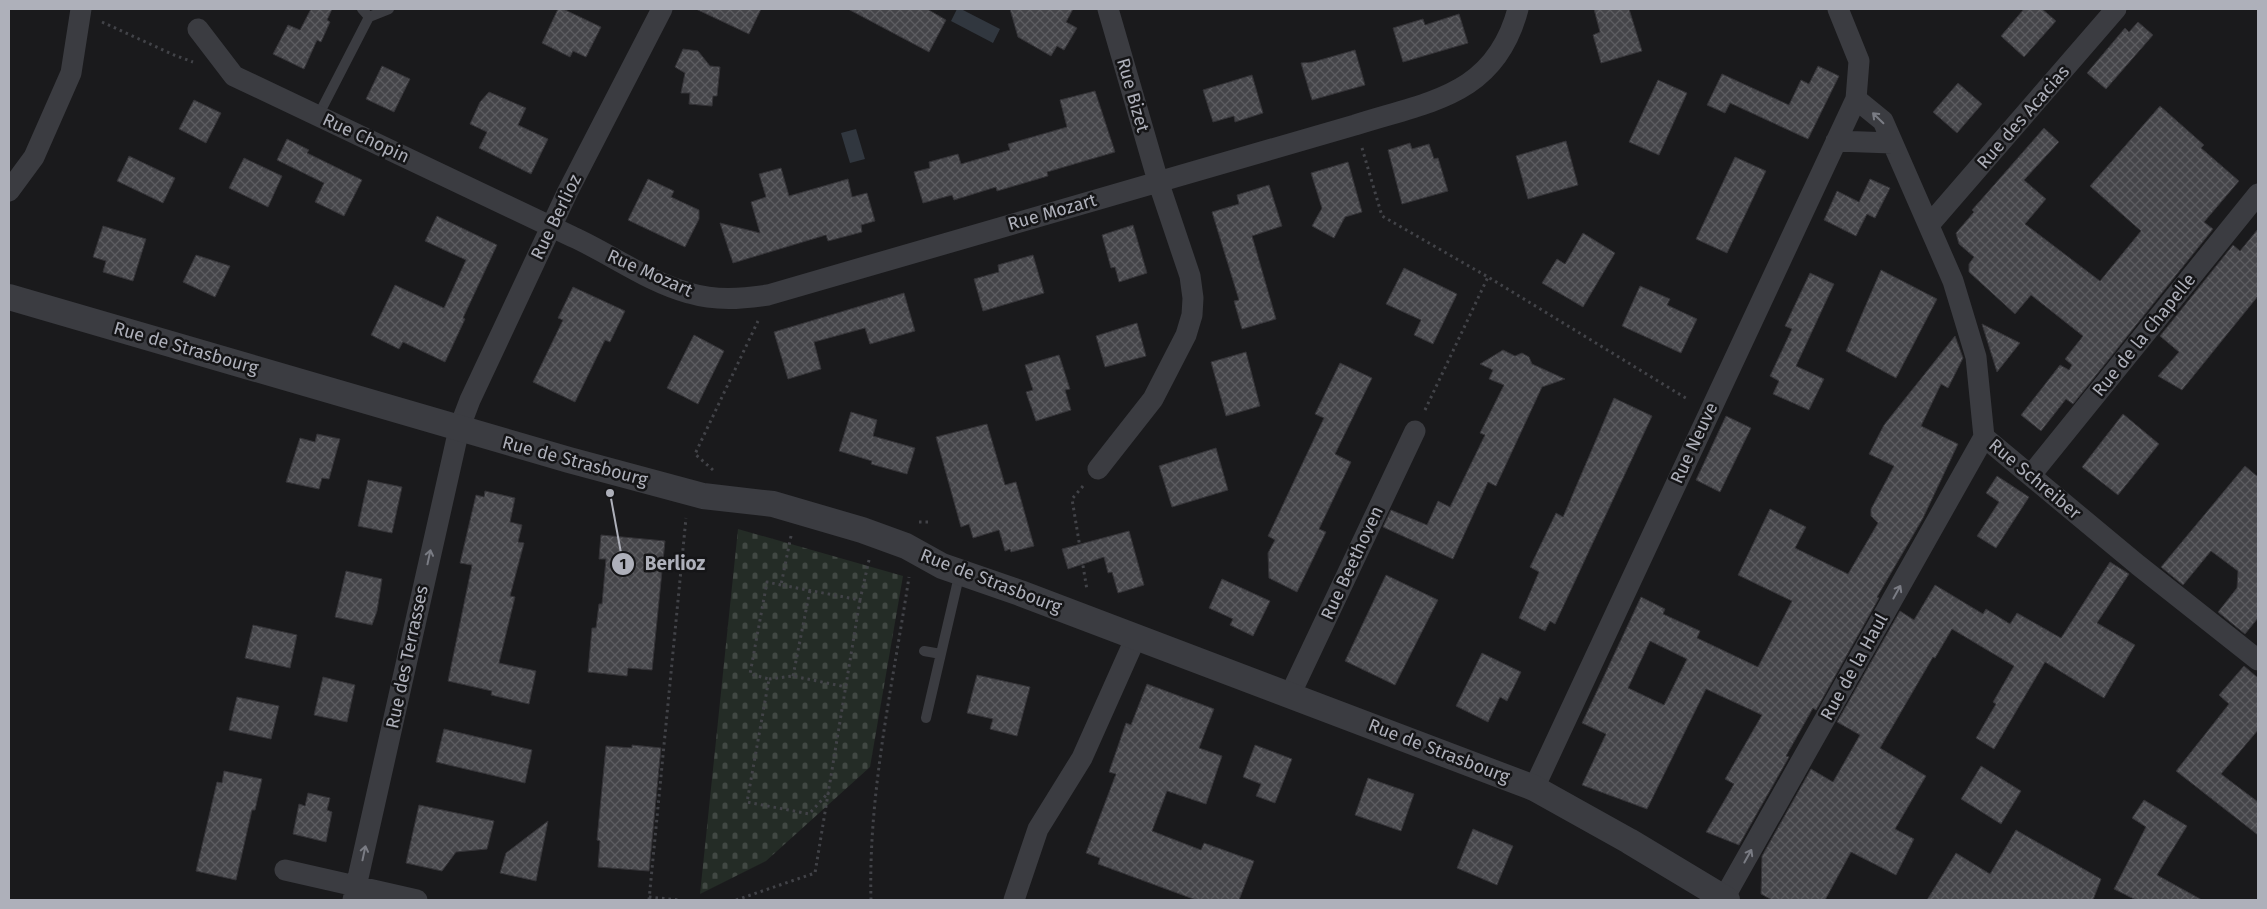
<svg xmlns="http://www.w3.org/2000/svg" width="2267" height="909" viewBox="0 0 2267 909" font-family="'Fira Sans',sans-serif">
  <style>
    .cemetery { fill: url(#cemetery-stones) }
    .water { fill: #31373f }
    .building { fill: url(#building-cross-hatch); stroke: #353438; fill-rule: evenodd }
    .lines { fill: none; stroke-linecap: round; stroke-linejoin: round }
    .path { stroke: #424348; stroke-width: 3; stroke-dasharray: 2.5 4; stroke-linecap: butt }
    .service { stroke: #3b3c41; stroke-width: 10 }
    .minor { stroke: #3b3c41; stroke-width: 21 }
    .tertiary { stroke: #3b3c41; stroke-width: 26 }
    .oneway { stroke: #7a7c84 }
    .labels { text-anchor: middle; stroke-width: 5; stroke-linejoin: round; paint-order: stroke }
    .street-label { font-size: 18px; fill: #aeb0ba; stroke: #151517 }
    .leader { fill: none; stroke: #aeb0ba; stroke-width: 2 }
    .callout-dot { fill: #aeb0ba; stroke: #151517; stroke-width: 2 }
    .mark-label { font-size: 15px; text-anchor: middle; font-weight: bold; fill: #111 }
    .callout-label { font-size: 19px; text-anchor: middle; font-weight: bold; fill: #aeb0ba; stroke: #151517; stroke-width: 5; stroke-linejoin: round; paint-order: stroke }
  </style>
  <defs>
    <pattern id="cemetery-stones" width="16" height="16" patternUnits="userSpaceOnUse" patternTransform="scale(1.25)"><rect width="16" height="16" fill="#242c26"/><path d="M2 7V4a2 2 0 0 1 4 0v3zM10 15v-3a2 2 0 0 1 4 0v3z" fill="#414843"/></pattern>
    <pattern id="building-cross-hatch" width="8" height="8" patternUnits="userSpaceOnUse" patternTransform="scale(1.25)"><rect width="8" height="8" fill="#454549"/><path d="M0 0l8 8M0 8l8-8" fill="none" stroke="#5d5d61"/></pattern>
  </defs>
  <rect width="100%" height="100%" fill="#1a1a1c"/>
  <path class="cemetery" d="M738 529 903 576 870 767 766 861 700 894Z"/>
  <path class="water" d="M957 9H961L1000 29 993 43 951 21Z
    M856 129 865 159 850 163 841 133Z"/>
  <path class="building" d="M311 9H332L327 20 330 22 321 42 317 40 304 69 273 54 288 25 300 30Z
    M558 9H563L601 27 586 57 573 51 570 57 542 43Z
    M696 9H761L749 34Z
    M848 9H927L946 20 929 52Z
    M1010 9H1073L1066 22 1077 28 1064 50 1057 46 1051 56 1018 37Z
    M1594 9H1629L1642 51 1601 63 1593 35 1600 32Z
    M2024 9H2042L2056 21 2024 57 2001 36Z
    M1459 14 1468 43 1403 62 1393 28 1423 19 1425 25Z
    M2138 22 2153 35 2106 89 2087 73 2125 28 2129 32Z
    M683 49 698 51 710 66 720 67 717 96H713L712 106 689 104 690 93H681L685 73 675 67Z
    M1355 50 1365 85 1312 100 1301 63 1313 62Z
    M382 66 410 79 394 112 366 99Z
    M1818 66 1839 76 1808 139 1730 103 1725 113 1707 105 1722 74 1789 105 1801 80 1809 84Z
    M1252 75 1263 113 1235 122 1234 116 1213 122 1203 90Z
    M1658 80 1687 93 1659 155 1629 142Z
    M1958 83 1982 104 1957 133 1933 112Z
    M1095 91 1115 152 1047 172 1048 176 997 191 996 187 954 200 952 195 923 203 914 172 930 168 929 162 958 154 961 164 1010 150 1008 144 1067 127 1060 100Z
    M489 92 526 108 518 125 548 139 531 174 479 148 487 132 470 124 480 102Z
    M194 100 221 113 206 143 179 129Z
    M2160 106 2204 145 2201 148 2239 181 2204 222 2213 229 2073 404 2066 399 2041 431 2021 415 2060 365 2069 370 2072 365 2065 359 2083 336 2031 295 2015 314 1969 272V264L1974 257 1959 244 1956 233 1974 212 1972 210 1980 201 2044 128 2059 142 2024 180 2046 199 2025 224 2100 281 2141 231 2090 186Z
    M287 139 309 150 307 153 362 180 344 216 315 202 324 183 277 160Z
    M1566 141 1578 185 1528 199 1516 156Z
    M1410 143 1412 149 1429 144 1434 159 1438 158 1448 191 1402 204 1388 150Z
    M129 156 175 178 163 203 117 181Z
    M1735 157 1766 171 1727 253 1696 239Z
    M244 158 282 176 268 207 229 188Z
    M1348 162 1362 212 1345 217 1334 238 1312 226 1322 208 1311 173Z
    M781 168 789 196 848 179 852 197 867 193 875 221 861 225 862 232 828 241 826 235 733 263 720 223 760 233 751 202 766 197 759 174Z
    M648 179 674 191 671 197 699 210V219L685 247 628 220Z
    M1870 179 1890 188 1875 218 1867 214 1856 236 1824 220 1837 191 1859 202Z
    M1269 185 1282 226 1252 236 1276 319 1242 329 1234 301 1239 300 1212 212 1239 204 1237 195Z
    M437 216 497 245 463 318 465 319 445 362 403 342 399 349 371 335 395 285 444 308 466 260 425 241Z
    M1133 225 1147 273 1119 282 1115 267 1111 268 1102 235Z
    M103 226 146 239 133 281 103 272 106 261 93 257Z
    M2258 229V296L2182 390 2158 376 2179 352 2160 336 2233 245 2240 251Z
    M1583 233 1615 253 1583 307 1542 283 1557 259 1565 264Z
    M196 255 230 266 215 297 183 282Z
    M1033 255 1044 293 983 311 974 279 999 272 998 265Z
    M1404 268 1457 294 1433 344 1414 335 1421 320 1386 304Z
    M1881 270 1937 299 1896 378 1846 351Z
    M1810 273 1834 284 1796 366 1824 379 1809 410 1773 394 1779 381 1770 376 1792 329 1785 326Z
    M1640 286 1670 299 1667 305 1697 319 1681 353 1622 326Z
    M573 287 625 311 610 342 605 340 575 402 533 382 563 320 558 318Z
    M904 293 915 331 870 344 865 328 814 342 821 369 788 379 774 332Z
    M1137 323 1146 356 1105 367 1096 336Z
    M1982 324 2020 343 1997 372Z
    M694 335 724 351 698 404 667 388Z
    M1955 336 1963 358 1948 388 1941 384 1921 426 1958 444 1923 518 1877 597 1879 598 1816 710 1813 708 1786 756 1789 757 1739 845 1706 832 1734 784 1725 779 1762 715 1706 689 1647 809 1582 785 1606 734 1582 723 1641 597 1665 609 1663 614 1700 631 1697 638 1758 667 1792 601 1738 575 1770 509 1806 527 1795 548 1848 574 1878 523 1871 516V509L1894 466 1869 454 1884 425ZM1650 641 1687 659 1664 705 1628 688Z
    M1503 350 1515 356 1522 353 1529 357 1532 364 1565 379 1542 387 1496 486 1488 482 1453 559 1383 527 1391 510 1427 525 1438 501 1450 507 1485 435 1480 433 1504 385 1489 379 1493 370 1480 364Z
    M1246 352 1260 406 1226 416 1211 362Z
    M1059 355 1070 389 1065 390 1071 410 1036 421 1026 392 1033 390 1025 365Z
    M1340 363 1372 378 1335 454 1351 462 1319 529 1326 532 1297 592 1269 578 1268 553 1275 540 1268 536 1324 418 1315 414Z
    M1614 398 1652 416 1555 624 1550 621 1545 631 1519 618 1539 572 1530 567 1556 513 1563 517Z
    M851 412 877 420 873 436 915 448 907 474 871 464 872 461 839 451Z
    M2123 414 2159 444 2118 495 2082 467Z
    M1726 416 1751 428 1720 492 1696 480Z
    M987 424 1005 485 1016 482 1034 546 1011 552 1010 549 1005 551 999 530 973 538 969 524 961 527 936 437Z
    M317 434 340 439 329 479 322 478 319 489 286 482 300 438 315 442Z
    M1216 448 1228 490 1172 507 1159 466Z
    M2245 466 2258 477V618L2245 634 2218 612 2237 588 2238 571 2211 551 2183 585 2161 567Z
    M1997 476 2029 497 1996 548 1977 536 1999 502 1986 493Z
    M368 480 402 487 392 533 358 526Z
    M485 491 515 498 510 522 522 525 518 542 524 543 510 596 515 597 499 663 536 671 529 704 491 695 492 691 448 681 472 565 460 563 476 495 484 497Z
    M1129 531 1144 585 1118 593 1112 572 1108 573 1104 557 1068 569 1062 549Z
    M601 535 665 541 652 670 628 668 627 676 588 672 592 628H596L599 604H602L606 559H599Z
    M2110 562 2129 574 2097 623 2135 645 2104 698 2045 662 1994 749 1976 738 1996 704 1993 702 2014 666 1952 629 1935 658 1933 657 1880 748 1926 776 1895 829 1914 839 1896 875 1851 852 1825 900H1772L1761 894 1762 856 1811 769 1833 782 1860 735 1837 722 1900 611 1914 620 1935 585 1983 614 1986 609 2010 624 2017 613 2061 638Z
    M346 571 382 579 377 611 372 625 335 617Z
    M1386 575 1438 600 1395 685 1345 661Z
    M1222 579 1270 601 1253 636 1230 625 1233 619 1209 608Z
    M253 625 297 635 290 668 245 658Z
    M1482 653 1521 672 1507 701 1500 697 1488 722 1456 706Z
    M2244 666 2258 678V730L2221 774 2258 802V835L2176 771 2229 704 2219 695Z
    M977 675 1030 687 1017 736 990 729 993 719 967 713Z
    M323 677 355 685 347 722 314 715Z
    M1147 684 1214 709 1199 748 1222 756 1206 804 1167 791 1152 831 1201 850 1204 843 1254 861 1239 900H1196L1098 864 1100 858 1086 853 1116 774 1109 772 1126 723 1131 725Z
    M237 697 279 706 271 739 229 730Z
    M444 729 532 750 525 783 436 762Z
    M632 745 661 748 649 871 598 867 600 841 597 840 606 746 632 748Z
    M1255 745 1292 759 1275 803 1256 796 1261 784 1243 777Z
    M1981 766 2021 791 2001 824 1961 799Z
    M224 771 262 779 255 810H252L236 880 196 871 217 782 222 783Z
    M1368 778 1414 794 1401 831 1355 815Z
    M308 793 330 798 327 810 332 812 326 842 293 834 299 804 305 806Z
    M2144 800 2187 826 2157 875 2202 900H2136L2114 889 2146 827 2132 818Z
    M419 805 494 821 487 849 456 852 442 871 406 863Z
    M548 821 536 881 500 873 506 853Z
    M1473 829 1513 846 1497 885 1457 868Z
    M2016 830 2101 879 2093 900H1927L1956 853 1990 874Z"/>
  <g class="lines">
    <path class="path" d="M102 22 174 55 193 62
      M1362 148 1382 216 1488 277 1689 400
      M1425 410 1488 277
      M713 470 695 454 758 321
      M1083 486 1072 499 1087 590
      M919 522H928
      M791 536 781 585 860 600 869 560
      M781 585 767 582 750 674 769 679 747 802 809 814 829 792
      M793 676 810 590
      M769 679 793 676 846 687
      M649 897 679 900
      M649 900 686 518
      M736 900 815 873 860 600
      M871 900C868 793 893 683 909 577"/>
    <path class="service" d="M362 9 369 17
      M318 116 369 17 389 9
      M924 651 941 654
      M926 718 960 572"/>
    <path class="minor" d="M198 29 234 76C347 129 460 183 573 237 611 254 648 282 689 293 716 301 741 299 768 295L1355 125C1430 101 1495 96 1518 9
      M1856 99 1883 121 1953 281 1976 357 1984 437 2138 565 2258 660
      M1836 141 1892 143
      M9 191 34 157 71 73 81 9
      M1929 225 2116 9
      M1098 469 1153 399 1186 335 1192 315 1193 298 1190 276 1158 181 1108 9
      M2031 475 2258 194
      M1290 695 1415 431
      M1534 788 1856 99 1859 61 1838 9
      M285 870 417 900
      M1724 898 1984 437
      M353 900 459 429 470 400 568 191 662 9
      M1014 900 1038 829 1082 758 1136 637"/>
    <path class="tertiary" d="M9 297 569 460 703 496 773 504 862 530 906 546 942 566 1020 593 1534 788 1629 841 1727 900"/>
  </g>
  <defs><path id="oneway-shaft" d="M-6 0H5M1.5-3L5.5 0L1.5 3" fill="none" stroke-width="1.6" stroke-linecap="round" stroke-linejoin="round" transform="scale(1.25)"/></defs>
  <g class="oneway">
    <use href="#oneway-shaft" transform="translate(1878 118) rotate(-136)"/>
    <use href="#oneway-shaft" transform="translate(429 557) rotate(-78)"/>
    <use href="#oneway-shaft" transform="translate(1897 592) rotate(-61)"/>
    <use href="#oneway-shaft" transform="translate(364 853) rotate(-78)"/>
    <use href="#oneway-shaft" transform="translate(1748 856) rotate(-61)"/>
  </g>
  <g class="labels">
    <g class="street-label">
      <text transform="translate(1133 95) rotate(74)" y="6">Rue Bizet</text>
      <text transform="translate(2023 117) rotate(-49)" y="6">Rue des Acacias</text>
      <text transform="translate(366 138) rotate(25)" y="6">Rue Chopin</text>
      <text transform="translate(1052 212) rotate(-16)" y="6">Rue Mozart</text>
      <text transform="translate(556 217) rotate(-64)" y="6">Rue Berlioz</text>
      <text transform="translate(650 273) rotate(24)" y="6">Rue Mozart</text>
      <text transform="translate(2144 335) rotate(-51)" y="6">Rue de la Chapelle</text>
      <text transform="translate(186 348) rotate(16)" y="6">Rue de Strasbourg</text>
      <text transform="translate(1694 443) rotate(-65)" y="6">Rue Neuve</text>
      <text transform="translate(575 461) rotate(15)" y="6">Rue de Strasbourg</text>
      <text transform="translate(2035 479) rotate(40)" y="6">Rue Schreiber</text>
      <text transform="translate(1352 563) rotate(-65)" y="6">Rue Beethoven</text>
      <text transform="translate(991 581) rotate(21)" y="6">Rue de Strasbourg</text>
      <text transform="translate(407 657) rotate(-78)" y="6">Rue des Terrasses</text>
      <text transform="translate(1854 667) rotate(-61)" y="6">Rue de la Haul</text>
      <text transform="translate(1439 751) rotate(21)" y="6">Rue de Strasbourg</text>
    </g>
  </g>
  <path class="leader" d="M610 493L623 564"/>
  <g class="callout-dot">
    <circle cx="610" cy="493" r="5"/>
    <circle cx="623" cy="564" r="12"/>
  </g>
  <g class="mark-label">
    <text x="623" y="569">1</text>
  </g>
  <g class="callout-label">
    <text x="675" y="570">Berlioz</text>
  </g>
  <rect width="2267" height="909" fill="none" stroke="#aeb0ba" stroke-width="20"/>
</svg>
